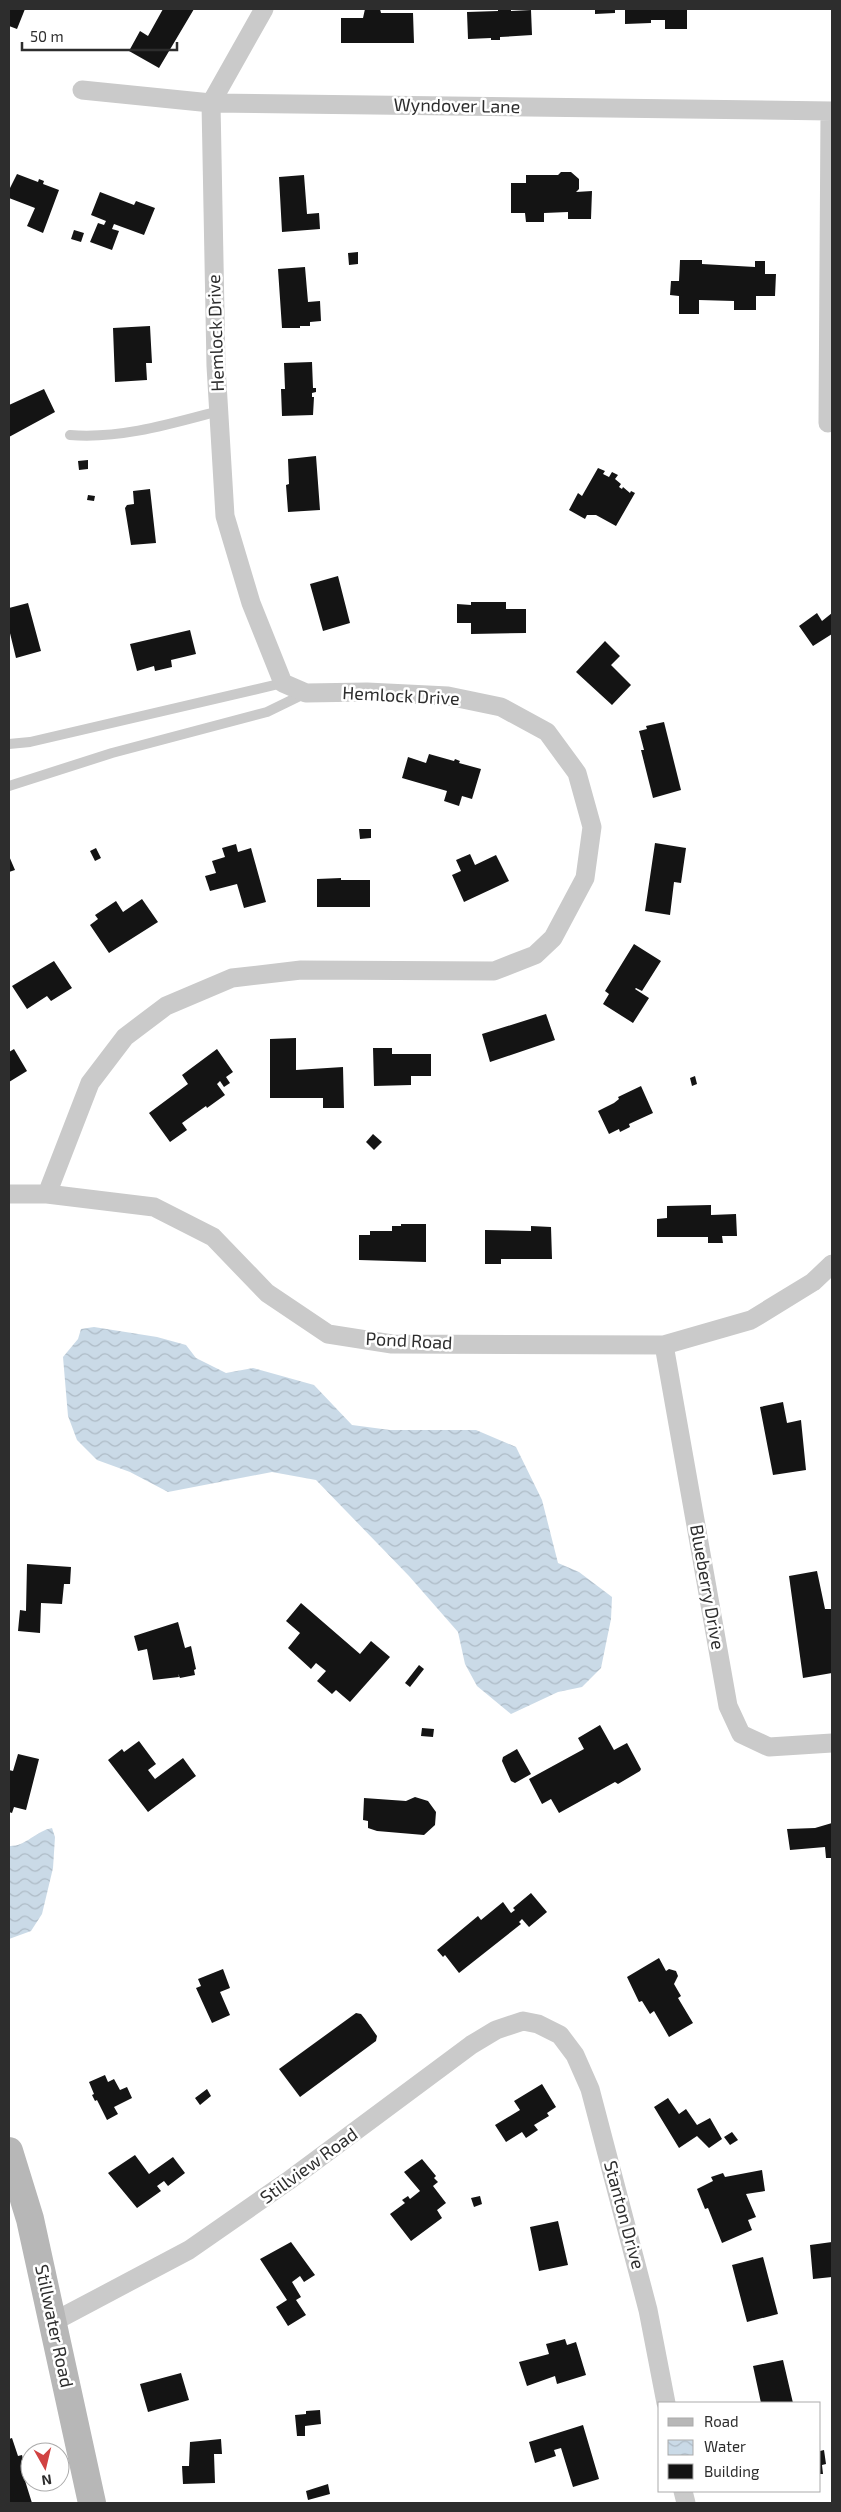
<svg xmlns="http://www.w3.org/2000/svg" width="841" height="2512" viewBox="0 0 841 2512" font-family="'Exo 2',sans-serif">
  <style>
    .water { fill: url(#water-waves) }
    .building { fill: #141414 }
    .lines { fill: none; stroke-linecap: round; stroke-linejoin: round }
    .service { stroke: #cacaca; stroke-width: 10 }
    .minor { stroke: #cacaca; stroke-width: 19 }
    .secondary { stroke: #b7b7b7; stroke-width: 28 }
    .labels { text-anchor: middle; stroke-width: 5; stroke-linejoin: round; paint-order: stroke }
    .street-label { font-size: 18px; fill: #2d2d2d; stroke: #fff }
  </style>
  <defs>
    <pattern id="water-waves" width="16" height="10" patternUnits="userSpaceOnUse" patternTransform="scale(1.25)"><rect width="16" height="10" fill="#cadae7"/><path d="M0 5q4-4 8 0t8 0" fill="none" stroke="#aebbc6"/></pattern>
  </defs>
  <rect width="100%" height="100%" fill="#fff"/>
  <path class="water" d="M94 1327 157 1337 186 1345 196 1358 226 1373 253 1368 314 1385 352 1425 390 1430H476L516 1447 542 1500 558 1563 579 1572 612 1597 611 1619 601 1668 582 1687 558 1692 511 1714 477 1686 465 1664 458 1632 409 1576 316 1480 272 1472 168 1492 130 1472 97 1460 77 1440 68 1416 63 1357 78 1339 81 1329Z
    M52 1828 55 1837 53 1868 42 1914 31 1931 9 1939V1846C25 1847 36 1831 52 1828Z"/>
  <path class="building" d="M9 9H25L17 29 9 26Z
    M163 9H194L159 68 129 51 140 31 148 36Z
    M365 9H380L381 13H413L414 43H341V18H363Z
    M498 9H511V11L531 10 532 35 500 37V40H491V38L468 39 467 12 498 11Z
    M595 9H615V13L595 14Z
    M625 9H687V29H665V20H651V23L625 24Z
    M561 172H571L579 179V189L576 192 592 191 591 219H568V212L544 213V222H526L525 213H511V183H526V175H558Z
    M17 174 38 182 39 179 44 181 43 184 59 190 43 233 27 226 35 208 9 198V190Z
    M304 175 307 214 319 213 320 229 282 232 279 177Z
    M100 192 134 205 136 201 155 208 144 235 114 224 112 229 119 231 112 250 90 242 98 223 104 225 106 221 91 215Z
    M74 230 84 233 81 242 71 239Z
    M358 252V264L349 265 348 253Z
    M680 260H702V264L755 267V261H765V274H776L775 296H756V310H734V301L699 300V314H679V296L670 295 671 281H679Z
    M305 267 308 302 320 301 321 321 310 322V326H300V328H282L278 269Z
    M150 326 152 363H146L147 380 115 382 113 328Z
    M312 362 313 388H316V392L312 393V397H314L313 415 282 416 281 389H285L284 363Z
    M44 389 55 412 9 437V405Z
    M316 456 320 510 288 512 286 485 289 484 288 459Z
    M88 460V469L79 470 78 461Z
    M598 468 605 471 603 474 609 477 612 472 618 475 615 479 621 484 619 487 622 489 623 487 630 493 631 491 635 493 616 526 596 515H587L585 519 569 510 578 493 582 496Z
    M150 489 156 543 131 545 125 508 127 505 134 504 133 491Z
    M88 495 95 496 94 501 87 500Z
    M338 576 350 623 323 631 310 584Z
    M471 602H506V609H526V633L471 634V623H457V604L471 605Z
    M28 603 41 651 16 658 9 629V608Z
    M817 613 822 621 832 613V634L813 646 799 626Z
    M190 630 196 654 171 660 172 667 155 671 154 666 137 671 130 644Z
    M605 641 620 656 611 665 631 685 612 705 576 672Z
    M664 722 681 790 653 798 641 750H644L639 731 647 729 646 726Z
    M429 754 454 761 455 759 460 761 459 763 481 769 472 799 462 796 459 806 444 801 447 791 402 778 408 757 426 763Z
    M359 829H371V838L360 839Z
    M655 843 686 848 681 883 674 882 670 915 645 911Z
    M236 844 238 852 251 848 266 902 244 908 237 884 210 891 205 876 216 873 212 861 225 857 222 848Z
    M96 848 101 858 95 861 90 851Z
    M470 854 475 865 496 855 509 881 464 902 452 875 461 871 456 860Z
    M9 856 15 870 9 872Z
    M341 878V880H370V907H317V879Z
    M142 899 158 922 109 953 90 925 98 919 95 915 116 901 123 912Z
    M634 944 661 961 642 991 636 988 635 989 649 998 633 1023 603 1004 609 994 605 991Z
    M54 961 72 988 51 1001 47 996 27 1009 12 986Z
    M546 1014 555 1040 490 1062 482 1034Z
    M296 1038V1070L343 1067 344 1108H323V1098H270V1039Z
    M373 1048H392V1054H431V1076H411V1085L374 1086Z
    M14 1049 27 1071 9 1082V1052Z
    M217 1049 233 1072 226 1077 230 1083 224 1087 220 1081 217 1084 225 1095 207 1108 206 1106 182 1123 187 1130 170 1142 149 1113 188 1084 182 1075Z
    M695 1076 697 1084 692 1086 690 1078Z
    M641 1086 653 1113 629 1124 630 1127 620 1132 619 1129 609 1134 598 1111 614 1103 619 1099 618 1097Z
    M373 1134 382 1142 374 1150 366 1142Z
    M711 1205V1215L736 1214 737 1236H722L723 1243H708V1237H657V1219L667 1218V1206Z
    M401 1224H426V1262L359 1260V1235H370V1231H392V1226H401Z
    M531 1226 551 1227 552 1259H501V1264H485V1230L531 1231Z
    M783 1402 787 1423 801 1420 806 1470 773 1475 760 1407Z
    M27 1564 71 1567 70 1584H64L62 1604 41 1603 40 1633 18 1631 20 1610 26 1611Z
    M817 1571 825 1609H832V1673L803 1678 789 1576Z
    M301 1603 360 1654 371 1641 390 1657 350 1702 336 1690 332 1694 317 1681 326 1671 316 1663 311 1669 288 1648 300 1633 286 1621Z
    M178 1622 185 1648 191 1646 196 1669 194 1670 195 1675 180 1678 178 1674 179 1677 153 1680 147 1649 138 1651 134 1636Z
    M419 1665 424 1669 410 1687 405 1683Z
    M600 1725 614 1750 627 1743 641 1769 640 1771 618 1784 615 1782 559 1813 551 1799 542 1804 529 1779 584 1749 578 1738Z
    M422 1728 434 1729 433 1737 421 1736Z
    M139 1741 156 1764 148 1770 155 1779 183 1758 196 1776 148 1812 108 1760 122 1749 124 1752Z
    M517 1749 531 1774 515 1783 511 1781 502 1761 503 1757Z
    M18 1754 39 1759 26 1810 14 1807 12 1813 9 1812V1770L13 1771Z
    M415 1797 428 1801 436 1812 435 1825 424 1835 377 1831 368 1828V1821L363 1820 364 1798 406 1801Z
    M832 1823V1858H826L825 1847 790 1850 787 1829 815 1828Z
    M531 1893 547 1912 529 1927 522 1919 519 1922 521 1924 459 1973 445 1955 443 1957 437 1950 478 1916 481 1920 503 1902 511 1913 515 1910 513 1908Z
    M659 1958 666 1971 669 1969 676 1971 678 1976 674 1984 681 1996 678 1998 693 2023 669 2037 654 2011 650 2014 642 2001 639 2002 627 1977Z
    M223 1969 230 1988 220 1992 230 2015 212 2023 196 1988 201 1986 198 1979Z
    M356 2013 361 2014 365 2019 377 2036 376 2041 300 2097 279 2069Z
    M105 2075 108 2082 114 2079 120 2090 127 2087 132 2098 114 2107 118 2114 107 2120 97 2100 95 2101 92 2095 94 2094 89 2082Z
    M542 2084 556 2107 547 2113 549 2116 534 2125 538 2130 526 2138 522 2132 506 2142 495 2125 520 2110 514 2101Z
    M207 2089 211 2096 200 2105 195 2098Z
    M668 2098 679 2114 686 2109 697 2125 710 2118 722 2139 709 2148 697 2136 679 2148 654 2107Z
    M732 2132 738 2140 730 2145 724 2137Z
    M135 2155 149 2174 173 2157 185 2173 168 2186 164 2181 157 2186 161 2191 137 2208 108 2173Z
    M422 2159 436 2176 434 2178 438 2182 433 2186 446 2203 437 2210 442 2218 411 2241 390 2214 405 2203 402 2200 408 2196 410 2199 420 2191 404 2172Z
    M762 2170 765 2191 746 2194 756 2217 748 2220 752 2230 722 2243 708 2208 705 2209 697 2189 713 2181 711 2177 723 2173 725 2177Z
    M480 2196 482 2204 474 2207 471 2198Z
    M558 2221 568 2265 539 2271 530 2227Z
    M291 2242 315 2275 304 2282 300 2276 292 2282 301 2297 296 2300 306 2315 288 2326 276 2307 287 2300 260 2259Z
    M832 2242V2277L813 2279 810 2245Z
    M763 2257 778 2314 747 2322 732 2265Z
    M565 2339 567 2345 576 2342 586 2375 557 2384 555 2376 527 2386 519 2362 549 2354 546 2344Z
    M783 2360 793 2403H761L753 2366Z
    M181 2373 189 2400 148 2412 140 2384Z
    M320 2410 321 2424 305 2426V2436H297L295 2415 306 2414V2411Z
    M583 2425 599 2479 573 2487 561 2448 554 2450 556 2456 535 2463 529 2442Z
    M12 2438 18 2456 22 2455 26 2470 22 2471 32 2503H9V2439Z
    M221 2439 222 2454H214L215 2483 183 2484 182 2466H189L190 2442Z
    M824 2450 826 2464 822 2465 823 2474H820V2451Z
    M328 2484 330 2494 308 2500 306 2491Z"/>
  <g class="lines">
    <path class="service" d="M70 435C121 439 170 424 219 411
      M9 744 30 742 283 683
      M9 786 112 753 267 712 306 693"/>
    <path class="minor" d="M82 90 211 103 832 111
      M828 423 830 111
      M9 1194H47L154 1207 213 1237 267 1293 328 1334 392 1344 664 1345 751 1320 813 1282 832 1264
      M47 1194 90 1083 125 1037 166 1006 232 978 301 970 494 971 535 955 553 938 585 878 592 827 577 773 547 732 501 707 448 696 367 692 306 693 283 683 251 603 225 516 216 366 211 103 264 9
      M664 1345 728 1706 741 1734 769 1747 832 1743
      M53 2322 189 2250 288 2181 471 2045 496 2030 523 2021 538 2024 560 2035 575 2055 590 2089 648 2310 666 2403
      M683 2491 686 2503"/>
    <path class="secondary" d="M9 2151 30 2219 92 2503"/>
  </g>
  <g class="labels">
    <g class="street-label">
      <text transform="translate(457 106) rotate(1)" y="6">Wyndover Lane</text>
      <text transform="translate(216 333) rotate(-92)" y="6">Hemlock Drive</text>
      <text transform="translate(401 696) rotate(3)" y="6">Hemlock Drive</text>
      <text transform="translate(409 1341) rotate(3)" y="6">Pond Road</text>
      <text transform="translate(707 1587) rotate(80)" y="6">Blueberry Drive</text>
      <text transform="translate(309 2166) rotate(-36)" y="6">Stillview Road</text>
      <text transform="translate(624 2215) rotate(75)" y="6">Stanton Drive</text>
      <text transform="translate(54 2326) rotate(78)" y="6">Stillwater Road</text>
    </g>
  </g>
  <rect width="841" height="2512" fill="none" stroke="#2d2d2d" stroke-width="20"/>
  <rect x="658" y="2402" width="162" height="90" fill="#ffffff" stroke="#ababab"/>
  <rect x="668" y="2418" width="25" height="8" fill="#b7b7b7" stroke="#ababab"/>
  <text x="704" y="2427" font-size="15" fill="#2d2d2d">Road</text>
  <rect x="668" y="2440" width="25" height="15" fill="url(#water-waves)" stroke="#ababab"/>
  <text x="704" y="2452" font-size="15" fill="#2d2d2d">Water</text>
  <rect x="668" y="2464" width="25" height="15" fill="#141414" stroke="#ababab"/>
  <text x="704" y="2477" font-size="15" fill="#2d2d2d">Building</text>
  <g transform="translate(45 2467) rotate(172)"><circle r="24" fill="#ffffff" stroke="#ababab"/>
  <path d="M0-4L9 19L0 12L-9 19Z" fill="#d14242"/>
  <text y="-8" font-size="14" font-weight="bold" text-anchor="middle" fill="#2d2d2d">N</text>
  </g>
  <path d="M22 42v8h155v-8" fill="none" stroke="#2d2d2d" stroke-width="2.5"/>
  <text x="30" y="42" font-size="15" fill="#2d2d2d" stroke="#ffffff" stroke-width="4" paint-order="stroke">50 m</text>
</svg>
